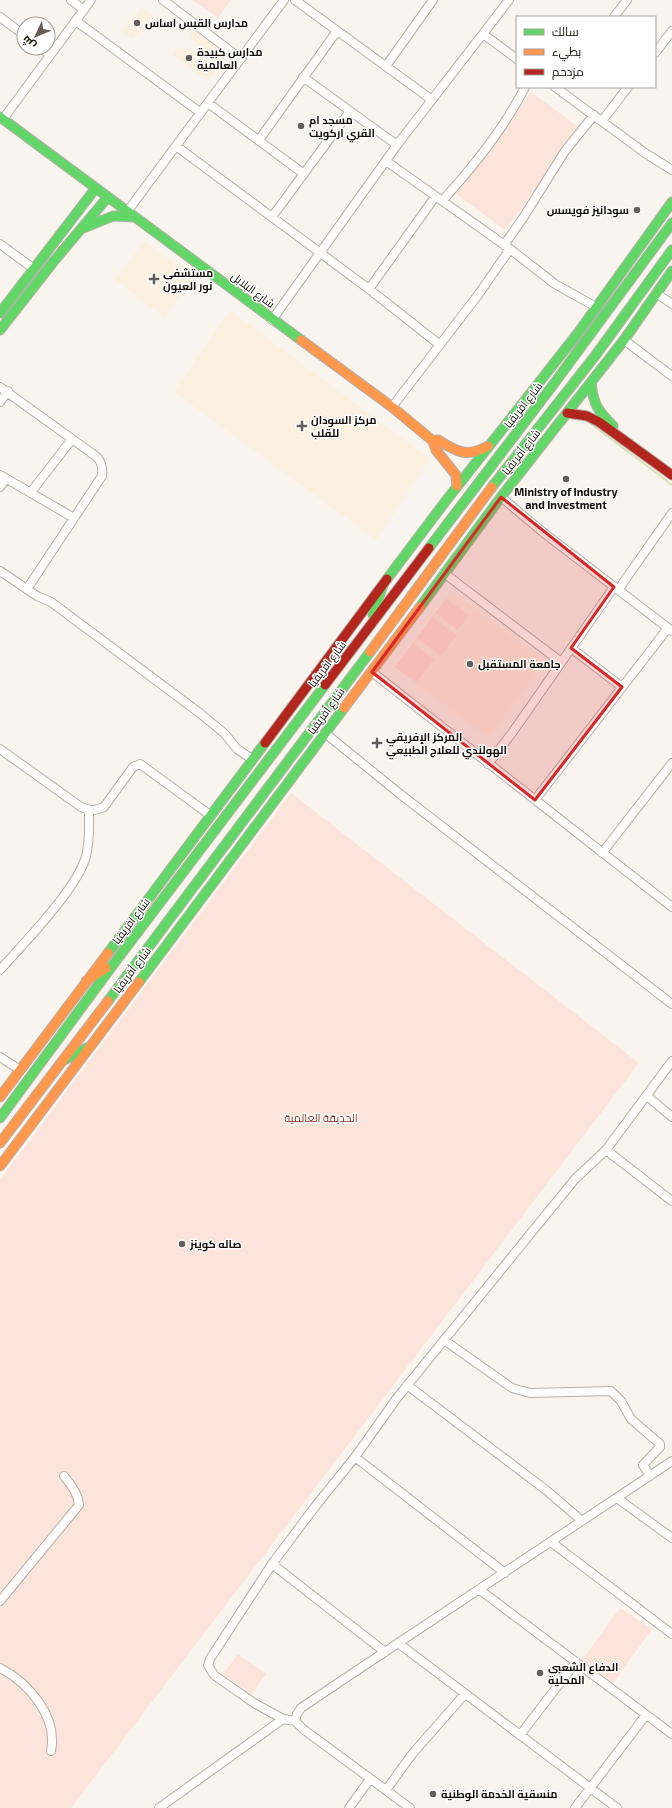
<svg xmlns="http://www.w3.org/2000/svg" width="672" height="1808" viewBox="0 0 672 1808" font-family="'Exo 2',Cairo,sans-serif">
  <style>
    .built { fill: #fcf0e1 }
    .green { fill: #fce4db }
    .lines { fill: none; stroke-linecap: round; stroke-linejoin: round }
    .stream { stroke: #dbddb5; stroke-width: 2 }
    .street-casing { stroke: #b5afa9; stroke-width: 10 }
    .fast-casing { stroke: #b5afa9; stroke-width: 11 }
    .slow-casing { stroke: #b5afa9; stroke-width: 11 }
    .jam-casing { stroke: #b5afa9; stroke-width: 11 }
    .street { stroke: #fefdfc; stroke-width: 8 }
    .fast { stroke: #63d668; stroke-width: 9 }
    .slow { stroke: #ff974d; stroke-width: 9 }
    .jam { stroke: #b3261e; stroke-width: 9 }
    .marked { fill: #d62828; fill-opacity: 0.2; stroke: #d62828; stroke-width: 3; stroke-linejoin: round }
    .poi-dot { fill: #645e58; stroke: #fff; stroke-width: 1.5 }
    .labels { text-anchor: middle; stroke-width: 3; stroke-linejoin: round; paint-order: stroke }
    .poi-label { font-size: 11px; font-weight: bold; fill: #140e07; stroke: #fff; text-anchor: start }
    .street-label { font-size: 11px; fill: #140e07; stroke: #fff }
    .park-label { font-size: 11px; fill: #7c3523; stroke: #fff }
  </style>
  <rect width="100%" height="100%" fill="#faf4ee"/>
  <path class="built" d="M141 6 152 15 133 40 122 32Z
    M195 28 228 53 207 81 172 54 179 46 188 52 190 50 205 61 210 54 189 37Z
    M144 241 193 277 164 318 116 280Z
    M230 310 430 459 376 540 174 392Z
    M452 591 545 662 488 738 394 667Z"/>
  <path class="green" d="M192 0H231L218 18Z
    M531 92 580 128 505 230 456 194Z
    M446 599 469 615 458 630 435 613Z
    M432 617 457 635 441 656 417 638Z
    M413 643 434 659 417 682 395 667Z
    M291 793 639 1063 71 1808H0V1180Z
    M620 1608 652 1629 613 1683 582 1660Z
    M238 1654 266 1674 252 1694 223 1674Z"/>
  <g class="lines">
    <path class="stream" d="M590 423 672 485"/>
    <defs>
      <path id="street" d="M71 0 84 10
        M163 0 241 59
        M295 0 432 100
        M0 17 24 35
        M614 17 627 0
        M76 21 201 113
        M483 34 517 59
        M41 48 50 55
        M655 53 672 31
        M386 66 433 0
        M303 77 397 145
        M555 87 645 153 672 170
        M208 103 304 174
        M3 119 91 0
        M602 121 628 87
        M259 140 337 31
        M176 146 369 289 440 345
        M386 161 510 249 555 284 596 307
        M442 201C473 167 504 129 525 87
        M127 212 284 0
        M272 217 350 111
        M0 244 34 269
        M504 245 523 218 565 151 594 115
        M369 289 435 197
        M656 293 672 304
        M272 320 397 145 509 0
        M624 340 672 376
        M0 387 97 457C102 463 103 468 102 476L27 589
        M0 402 8 391
        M392 407 478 295 510 249
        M0 475 74 518
        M0 487 5 480
        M31 492 72 439
        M501 497 544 533 672 631
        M0 571 37 596 51 602 201 714 225 734 237 749 252 759
        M444 573 561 662
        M618 590 672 513
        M571 648 622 687
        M372 672 672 907
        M325 733 400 794 672 1004
        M0 749 81 807C90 811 95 811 104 807L133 767 140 764 210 815
        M488 764 512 733 614 587
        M535 800 668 628
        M602 853 672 763
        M0 970C23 944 78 888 86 856 90 841 89 826 89 810
        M0 1057 20 1070
        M647 1096 672 1117
        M606 1150 672 1201
        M444 1340 512 1388 530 1393 611 1391 621 1401 631 1419 660 1444V1447L643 1465 650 1476
        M407 1385 546 1490 582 1521
        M355 1457 505 1573
        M617 1498 672 1538
        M551 1542 672 1634
        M272 1564 385 1652
        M480 1590 672 1734
        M0 1601 79 1505C78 1493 71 1485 64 1476
        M398 1643 617 1808
        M0 1668C29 1683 58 1717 51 1751
        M295 1721 297 1714 301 1708 341 1681 672 1461
        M520 1735 576 1662
        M386 1790 413 1753 465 1694
        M159 1808 283 1719
        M349 1808 370 1779
        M410 1808 303 1729 295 1721 283 1719 254 1703 214 1675 208 1665 210 1659 272 1564 314 1508 355 1457 397 1398 575 1179 606 1150 672 1061
        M575 1808 646 1715"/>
      <path id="fast" d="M0 117 301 340
        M81 229 113 216 134 217
        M0 313 95 189
        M0 330 54 261 107 198
        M591 382C593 404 598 411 613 426
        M492 487 595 356 672 250
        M429 548 553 385 672 223
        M387 579 445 502 578 333 672 202
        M420 607 501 497 624 340 672 271
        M373 615 383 585
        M108 953 265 743
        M139 982 344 708
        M108 1001 370 652
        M66 1059 89 1047
        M0 1118 115 962 325 685"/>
      <path id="slow" d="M301 340 392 407 433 441 436 450 456 475 457 486
        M433 441 438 440C457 452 467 458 488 446
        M370 652 492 487
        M344 708 420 607
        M86 981 106 968
        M0 1097 108 953
        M0 1143 108 1001
        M0 1166 139 982"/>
      <path id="jam" d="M567 413 587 416 599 422 672 475
        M325 685 429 548
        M265 743 387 579"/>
    </defs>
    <use href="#street" class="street-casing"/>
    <use href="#fast" class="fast-casing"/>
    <use href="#slow" class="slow-casing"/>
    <use href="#jam" class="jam-casing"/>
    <use href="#street" class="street"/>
    <use href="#fast" class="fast"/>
    <use href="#slow" class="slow"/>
    <use href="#jam" class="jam"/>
  </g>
  <path class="marked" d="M501 497 614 587 571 648 622 687 535 800 372 672Z"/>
  <g class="poi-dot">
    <circle cx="137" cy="23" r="4"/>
    <circle cx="189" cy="58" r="4"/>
    <circle cx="301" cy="126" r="4"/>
    <circle cx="637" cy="210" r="4"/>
    <path d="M152 273h4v4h4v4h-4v4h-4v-4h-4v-4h4z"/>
    <path d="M300 420h4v4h4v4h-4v4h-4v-4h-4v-4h4z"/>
    <circle cx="566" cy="479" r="4"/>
    <circle cx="470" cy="664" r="4"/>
    <path d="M375 737h4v4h4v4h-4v4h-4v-4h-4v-4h4z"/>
    <circle cx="182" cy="1244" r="4"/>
    <circle cx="540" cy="1673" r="4"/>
    <circle cx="433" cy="1794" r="4"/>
  </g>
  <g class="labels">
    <g class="poi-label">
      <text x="145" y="27">مدارس القبس اساس</text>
      <text x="197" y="56">مدارس كبيدة<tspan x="197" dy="13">العالمية</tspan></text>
      <text x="309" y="124">مسجد ام<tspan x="309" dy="13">القري اركويت</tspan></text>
      <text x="629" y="214" text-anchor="end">سودانيز فويسس</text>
      <text x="163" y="277">مستشفى<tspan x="163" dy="13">نور العيون</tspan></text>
      <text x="311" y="424">مركز السودان<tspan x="311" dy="13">للقلب</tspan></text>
      <text x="566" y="496" text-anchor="middle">Ministry of Industry<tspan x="566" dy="13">and Investment</tspan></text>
      <text x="478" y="668">جامعة المستقبل</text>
      <text x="386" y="741">المركز الإفريقي<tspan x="386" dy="13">الهولندي للعلاج الطبيعي</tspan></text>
      <text x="190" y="1248">صاله كوينز</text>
      <text x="548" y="1671">الدفاع الشعبي<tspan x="548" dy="13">المحلية</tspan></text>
      <text x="441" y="1798">منسقية الخدمة الوطنية</text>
    </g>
    <g class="street-label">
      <text transform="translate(253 290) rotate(37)" y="4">شارع البلابل</text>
      <text transform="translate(523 405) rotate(-52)" y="4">شارع افريقيا</text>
      <text transform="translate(521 452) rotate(-52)" y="4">شارع أفريقيا</text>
      <text transform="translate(327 664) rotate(-53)" y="4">شارع افريقيا</text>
      <text transform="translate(326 711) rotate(-54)" y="4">شارع أفريقيا</text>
      <text transform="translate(131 921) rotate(-53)" y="4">شارع افريقيا</text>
      <text transform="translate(132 970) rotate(-53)" y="4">شارع أفريقيا</text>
    </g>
    <g class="park-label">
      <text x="321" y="1122">الحديقة العالمية</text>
    </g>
  </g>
  <rect x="516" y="16" width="140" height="72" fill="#ffffff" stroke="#a19f9c"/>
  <rect x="524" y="29" width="20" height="6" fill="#63d668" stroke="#a19f9c"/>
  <text x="552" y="36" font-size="12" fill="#140e07">سالك</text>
  <rect x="524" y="49" width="20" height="6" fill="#ff974d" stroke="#a19f9c"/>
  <text x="552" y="56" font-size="12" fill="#140e07">بطيء</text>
  <rect x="524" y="69" width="20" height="6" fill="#b3261e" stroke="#a19f9c"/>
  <text x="552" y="76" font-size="12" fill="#140e07">مزدحم</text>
  <g transform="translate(36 36) rotate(226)"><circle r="19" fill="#ffffff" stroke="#a19f9c"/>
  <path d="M0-3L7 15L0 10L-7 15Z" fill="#645e58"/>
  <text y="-6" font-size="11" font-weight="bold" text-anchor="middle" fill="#140e07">ش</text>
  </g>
</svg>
